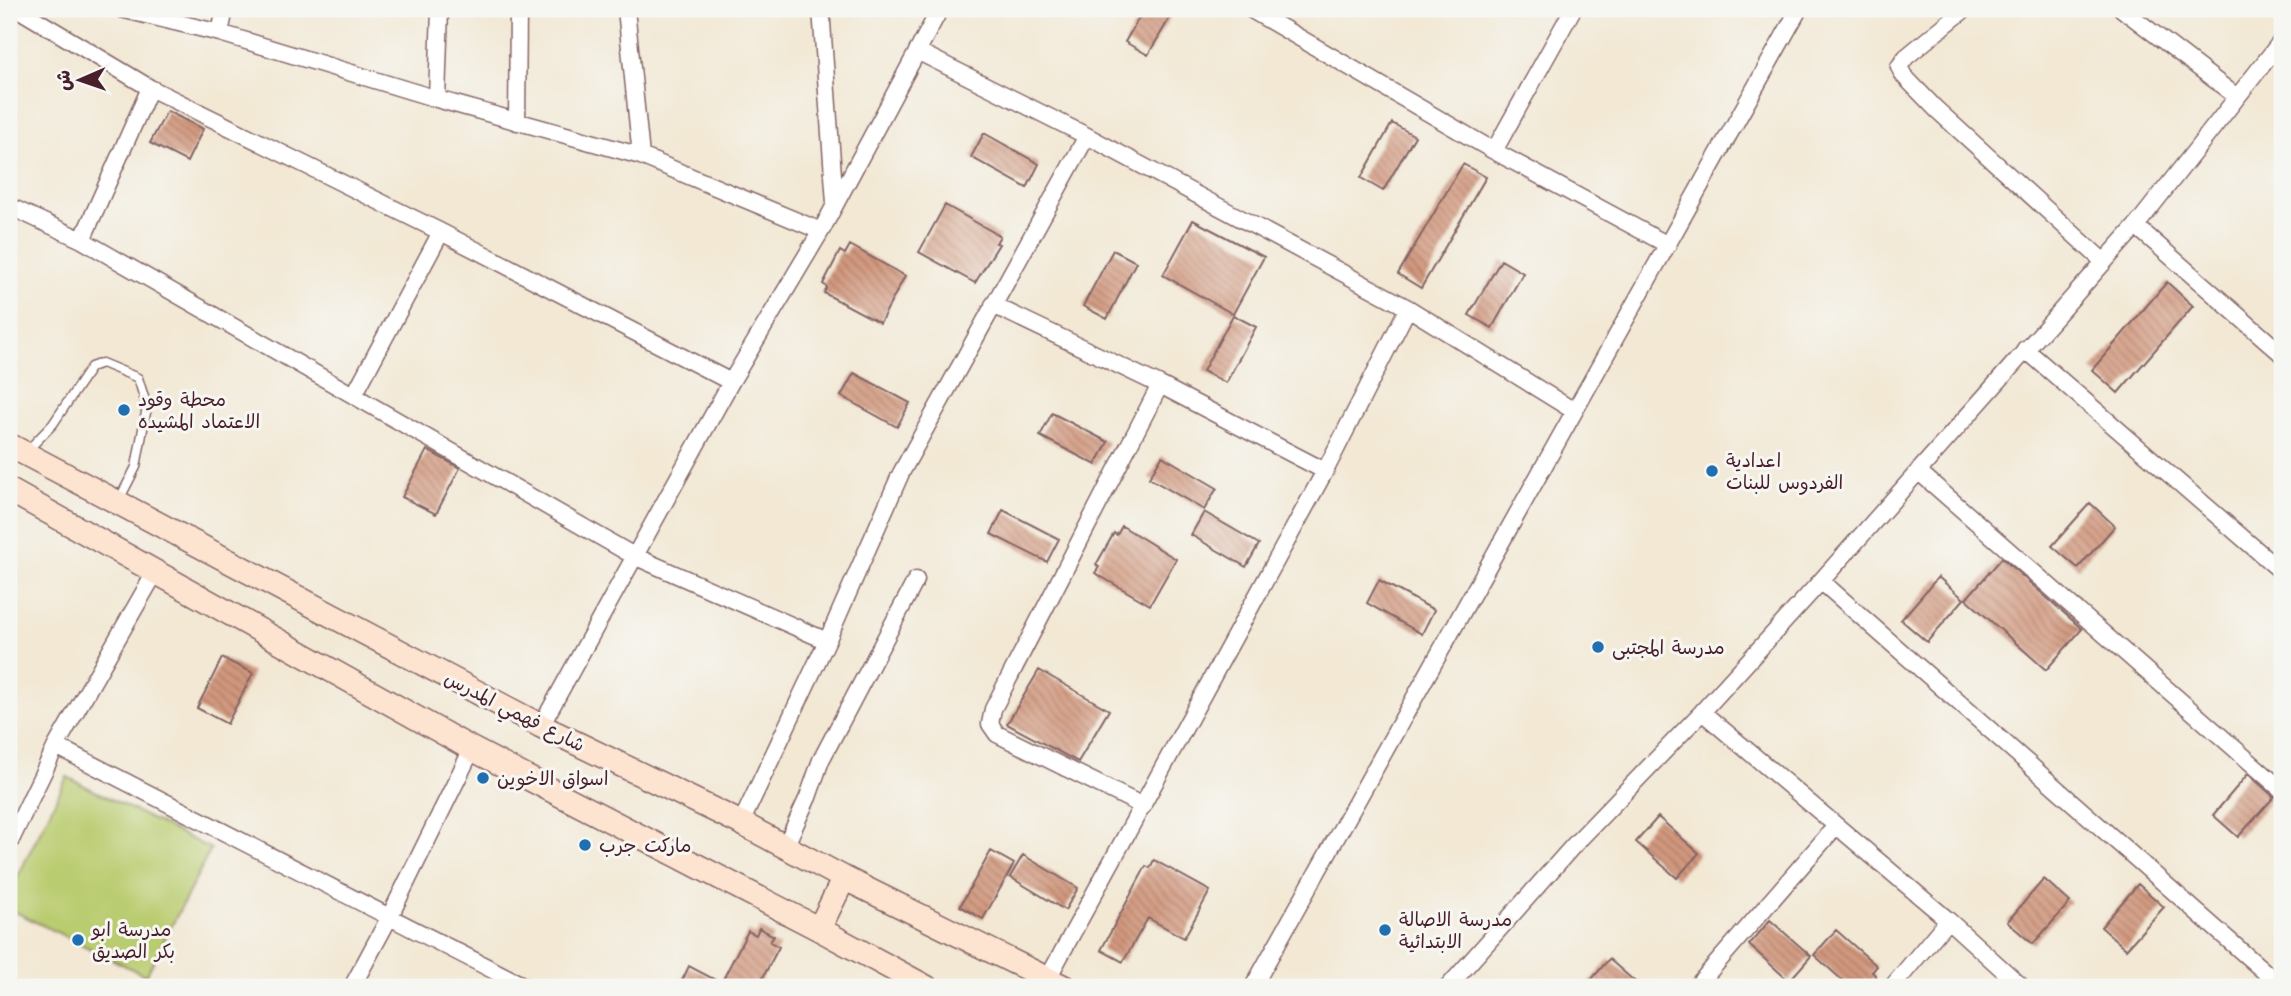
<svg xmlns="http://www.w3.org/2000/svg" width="2291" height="996" viewBox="0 0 2291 996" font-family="Kalam,'Playpen Sans Arabic',sans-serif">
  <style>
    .pitch { fill: #bacc70; stroke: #82764e; stroke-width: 2 }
    .building { fill: url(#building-back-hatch) }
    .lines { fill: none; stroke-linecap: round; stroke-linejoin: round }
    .lane-casing { stroke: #856566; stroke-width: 11 }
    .street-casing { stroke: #856566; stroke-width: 19 }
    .secondary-casing { stroke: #856566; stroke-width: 26 }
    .lane { stroke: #fff; stroke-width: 8 }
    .street { stroke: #fff; stroke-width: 16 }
    .secondary { stroke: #fde4d1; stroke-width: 23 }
    .poi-dot { fill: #1f6fb2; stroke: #f6f6f2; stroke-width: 2.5 }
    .labels { text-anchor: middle; stroke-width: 6; stroke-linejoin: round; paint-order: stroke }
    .poi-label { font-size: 19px; fill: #4a1f2b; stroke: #f6f6f2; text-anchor: start }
    .street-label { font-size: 19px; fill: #4a1f2b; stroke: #f6f6f2 }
  </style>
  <defs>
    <pattern id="building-back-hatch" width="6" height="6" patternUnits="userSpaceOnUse" patternTransform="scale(1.75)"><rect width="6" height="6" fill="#d2987e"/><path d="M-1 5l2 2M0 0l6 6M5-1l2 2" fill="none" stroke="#ac7b67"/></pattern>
  </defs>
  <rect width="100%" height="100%" fill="#f6f6f2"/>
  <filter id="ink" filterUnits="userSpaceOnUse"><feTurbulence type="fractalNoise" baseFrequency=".0143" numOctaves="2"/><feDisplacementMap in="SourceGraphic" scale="14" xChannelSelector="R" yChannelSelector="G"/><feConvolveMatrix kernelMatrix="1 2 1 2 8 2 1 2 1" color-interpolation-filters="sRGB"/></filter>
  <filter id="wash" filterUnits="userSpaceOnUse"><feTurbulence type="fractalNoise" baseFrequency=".00686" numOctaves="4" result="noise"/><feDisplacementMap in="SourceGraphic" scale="28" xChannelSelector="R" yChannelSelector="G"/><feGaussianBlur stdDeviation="1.57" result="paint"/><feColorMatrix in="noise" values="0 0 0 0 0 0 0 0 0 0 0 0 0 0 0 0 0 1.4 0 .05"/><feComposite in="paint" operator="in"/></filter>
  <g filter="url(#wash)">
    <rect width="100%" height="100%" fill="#f2e8d4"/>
    <path class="pitch" d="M67 777 211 849 146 976 9 909V894Z"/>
    <g id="blocks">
      <path class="building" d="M1144 9H1175L1148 55 1125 42Z
        M167 111 203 129 187 162 150 143Z
        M1392 123 1415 136 1383 191 1361 178Z
        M984 133 1039 164 1027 188 971 157Z
        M1463 164 1486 177 1421 288 1398 274Z
        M945 205 1000 236 996 243 999 244 975 283 919 252Z
        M1193 220 1264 257 1233 314 1163 275Z
        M850 245 905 276 880 323 824 293 827 287 823 284 840 251 845 254Z
        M1113 250 1136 262 1107 319 1083 306Z
        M1501 260 1523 273 1492 328 1469 315Z
        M2167 282 2193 306 2118 393 2092 370Z
        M1233 315 1256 327 1226 383 1203 371Z
        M854 373 910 403 897 427 841 396Z
        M1052 413 1108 442 1096 465 1040 436Z
        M427 450 460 468 436 514 402 497Z
        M1162 456 1217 488 1204 510 1149 478Z
        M2090 503 2115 526 2078 568 2052 546Z
        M1003 510 1059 539 1047 562 991 534Z
        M1204 512 1259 544 1246 567 1191 535Z
        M1122 526 1176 559 1150 605 1095 573 1099 567 1096 565 1114 533 1117 535Z
        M2002 558 2082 629 2046 670 1966 599Z
        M1938 577 1964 599 1927 642 1901 620Z
        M1379 580 1434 610 1422 634 1367 603Z
        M222 658 253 673 227 724 197 708Z
        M1039 670 1109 710 1078 762 1007 724Z
        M2248 774 2274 797 2238 837 2213 815Z
        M1658 817 1699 853 1677 878 1636 842Z
        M991 851 1014 864 983 919 960 906Z
        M1023 855 1078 888 1065 910 1010 877Z
        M1154 860 1210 891 1184 938 1148 918 1123 962 1101 950 1146 866 1150 868Z
        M2044 879 2070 902 2033 944 2007 922Z
        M2138 884 2164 907 2126 949 2101 927Z
        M1770 920 1811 956 1789 981 1749 945Z
        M759 928 774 936 770 942 779 947 758 987H679L689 966 721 983 748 931 756 935Z
        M1836 930 1877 966 1872 972 1876 976 1866 987H1850L1814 955Z
        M1609 959 1641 987H1585Z"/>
    </g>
  </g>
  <g filter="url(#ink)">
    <use href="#blocks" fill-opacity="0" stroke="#856566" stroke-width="2"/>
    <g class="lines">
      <defs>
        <path id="lane" d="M27 451 53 424 91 367 102 363 138 378 147 407 136 467 119 500"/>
        <path id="street" d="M18 9 150 88 441 232 731 382
          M121 9 220 33 437 99 641 156 821 231
          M626 9 641 156
          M821 9 835 203
          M1250 9 1494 151 1668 245
          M1965 9 1906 57 1899 67 1904 76 1936 109 2104 262
          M2122 9 2237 97
          M220 33 225 9
          M917 51 1087 136 1408 308 1574 411
          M437 99 440 9
          M517 122 518 9
          M1494 151 1573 9
          M9 206 82 240 634 556 827 641
          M2136 226 2282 354
          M82 240 150 88
          M993 305 1160 385 1325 471
          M2025 349 2282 572
          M354 395 441 232
          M1918 471 2282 790
          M1821 581 2282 987
          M1702 712 1948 920 2022 987
          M541 726 731 382 821 231 940 9
          M56 746 526 987
          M1143 806 997 734 990 724 993 709 1160 385
          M741 823 827 641 901 473 1087 136
          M9 844 56 746 156 571
          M785 847 808 797 821 760 916 580
          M1048 978 1325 471 1408 308
          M352 987 389 918 472 749
          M1253 987 1799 9
          M1448 987 1573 846 1702 712 1821 581 2136 226 2282 40
          M1696 987 1836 826
          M1892 987 1948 920"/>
        <path id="secondary" d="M9 445 541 726 741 823 844 878 1064 987
          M9 490 472 749 819 929 926 987
          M819 929 844 878"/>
      </defs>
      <use href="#lane" class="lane-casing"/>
      <use href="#street" class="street-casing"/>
      <use href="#secondary" class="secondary-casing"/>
      <use href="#lane" class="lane"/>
      <use href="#street" class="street"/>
      <use href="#secondary" class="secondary"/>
    </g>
  </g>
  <g class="poi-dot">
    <circle cx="124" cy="410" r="7"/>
    <circle cx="1712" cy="471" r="7"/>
    <circle cx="1598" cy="647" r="7"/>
    <circle cx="483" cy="778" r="7"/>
    <circle cx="585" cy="845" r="7"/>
    <circle cx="1385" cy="930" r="7"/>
    <circle cx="78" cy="940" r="7"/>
  </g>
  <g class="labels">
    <g class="poi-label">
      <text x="138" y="406">محطة وقود<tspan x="138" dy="22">الاعتماد المشيده</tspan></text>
      <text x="1726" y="467">اعدادية<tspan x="1726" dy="22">الفردوس للبنات</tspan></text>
      <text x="1612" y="654">مدرسة المجتبى</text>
      <text x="497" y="785">اسواق الاخوين</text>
      <text x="599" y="852">ماركت جرب</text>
      <text x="1399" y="926">مدرسة الاصالة<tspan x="1399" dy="22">الابتدائية</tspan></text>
      <text x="92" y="936">مدرسة ابو<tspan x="92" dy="22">بكر الصديق</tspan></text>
    </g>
    <g class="street-label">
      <text transform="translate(515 711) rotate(27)" y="7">شارع فهمي المدرس</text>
    </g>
  </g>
  <rect width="2291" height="996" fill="none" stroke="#f6f6f2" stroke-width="35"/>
  <g transform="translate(80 80) rotate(268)" stroke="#f6f6f2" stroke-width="5" paint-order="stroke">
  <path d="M0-5L12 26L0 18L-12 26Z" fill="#4a1f2b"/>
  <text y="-10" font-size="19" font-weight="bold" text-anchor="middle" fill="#4a1f2b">ش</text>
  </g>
</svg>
